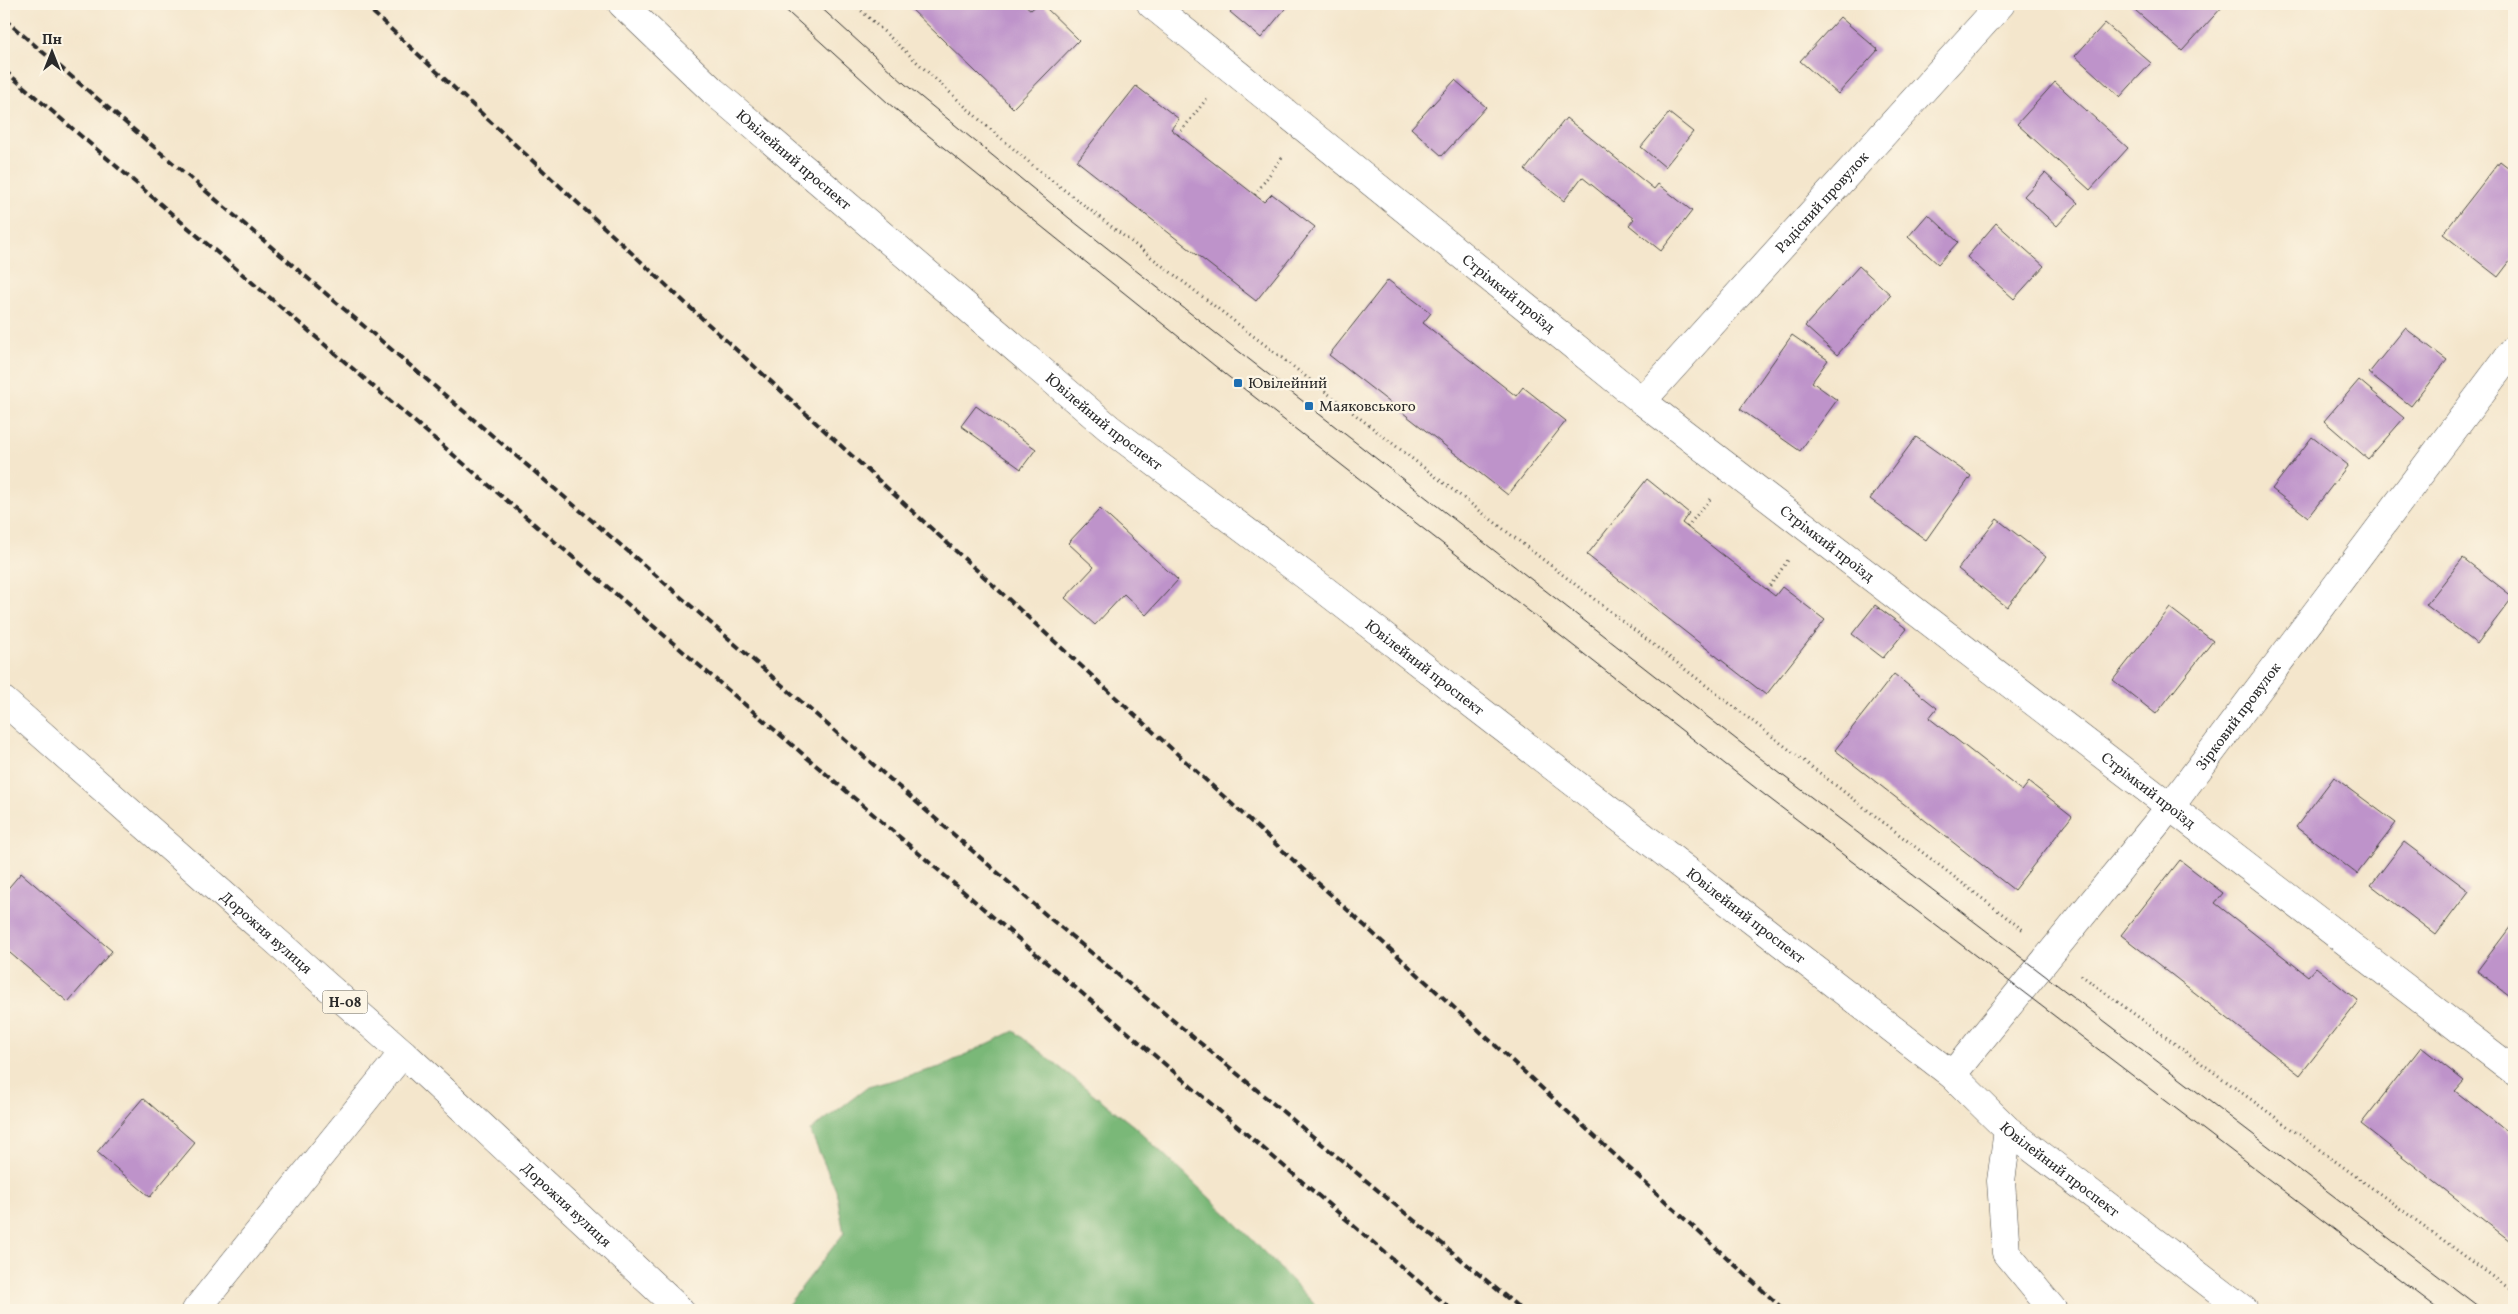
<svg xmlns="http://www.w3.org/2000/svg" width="2518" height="1314" viewBox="0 0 2518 1314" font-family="Vollkorn,serif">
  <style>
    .forest { fill: #7ab878; stroke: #527252 }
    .building { fill: #be93ca }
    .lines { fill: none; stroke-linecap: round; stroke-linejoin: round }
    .minor-casing { stroke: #494743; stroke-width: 29 }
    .major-casing { stroke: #494743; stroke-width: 29 }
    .path { stroke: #494743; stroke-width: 3; stroke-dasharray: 1 4; stroke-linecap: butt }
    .minor { stroke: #fff; stroke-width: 28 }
    .major { stroke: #fff; stroke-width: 28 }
    .tram { stroke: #2b2b2b; stroke-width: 1 }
    .rail { stroke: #2b2b2b; stroke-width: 4; stroke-dasharray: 8 4; stroke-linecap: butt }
    .poi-dot { fill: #1f6fb2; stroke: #fcf5e5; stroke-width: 2 }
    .labels { text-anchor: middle; stroke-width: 5; stroke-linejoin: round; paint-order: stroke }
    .shield { fill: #fcf5e5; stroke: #6a6863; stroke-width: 1 }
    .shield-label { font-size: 14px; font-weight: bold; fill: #2b2b2b }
    .street-label { font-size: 15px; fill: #2b2b2b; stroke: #fcf5e5 }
    .poi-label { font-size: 15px; fill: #2b2b2b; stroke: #fcf5e5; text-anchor: start }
  </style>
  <rect width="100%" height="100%" fill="#fcf5e5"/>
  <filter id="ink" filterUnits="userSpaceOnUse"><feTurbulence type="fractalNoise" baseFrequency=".02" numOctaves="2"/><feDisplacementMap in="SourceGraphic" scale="10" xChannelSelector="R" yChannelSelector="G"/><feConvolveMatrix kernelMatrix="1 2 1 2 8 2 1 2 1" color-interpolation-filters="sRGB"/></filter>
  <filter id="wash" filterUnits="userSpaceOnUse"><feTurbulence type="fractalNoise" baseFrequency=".0096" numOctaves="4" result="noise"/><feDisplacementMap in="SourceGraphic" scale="20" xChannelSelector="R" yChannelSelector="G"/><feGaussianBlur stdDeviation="1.12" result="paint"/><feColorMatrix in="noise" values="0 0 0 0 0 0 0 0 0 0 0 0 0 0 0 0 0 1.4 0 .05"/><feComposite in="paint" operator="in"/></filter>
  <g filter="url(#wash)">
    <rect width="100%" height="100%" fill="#f4e6cc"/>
    <path class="forest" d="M1014 1031 1135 1127 1236 1223 1320 1310H784L844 1233 836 1190 810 1131 868 1087 940 1067Z"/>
    <g id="blocks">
      <path class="building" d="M906 4H1024L1031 10 1038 4H1042L1079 40 1013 108Z
        M1237 4H1289L1261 38 1230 12Z
        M2128 4H2222L2224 5 2182 51Z
        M1840 17 1878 50 1838 94 1800 61Z
        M2105 23 2151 63 2120 97 2075 56Z
        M1455 80 1486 107 1442 156 1411 128Z
        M2055 82 2128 148 2090 190 2017 124Z
        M1136 86 1179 119 1171 129 1178 135 1264 202 1272 194 1315 227 1256 301 1077 161Z
        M1669 113 1693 132 1665 167 1641 147Z
        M1566 118 1654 189 1658 184 1692 211 1661 251 1629 225 1634 219 1582 177 1564 201 1525 170Z
        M2500 161 2514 172V256L2498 277 2443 234Z
        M2045 173 2078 203 2057 226 2024 196Z
        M1928 214 1958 242 1938 264 1908 237Z
        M1996 223 2044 266 2014 299 1967 257Z
        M1859 266 1891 295 1837 355 1805 326Z
        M1388 280 1431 313 1423 323 1516 396 1523 387 1566 421 1508 495 1329 355Z
        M2405 328 2447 360 2411 406 2369 373Z
        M1792 335 1828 360 1812 382 1837 400 1800 451 1740 409Z
        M2359 380 2404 418 2368 459 2324 421Z
        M976 406 1036 449 1021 469 961 426Z
        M1916 437 1971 476 1926 540 1870 499Z
        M2312 437 2348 465 2308 517 2272 489Z
        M1647 479 1689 513 1682 523 1775 596 1782 587 1825 620 1766 695 1587 555Z
        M1100 509 1178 580 1146 615 1124 594 1095 625 1065 598 1094 567 1068 543Z
        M1997 519 2046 557 2007 607 1958 569Z
        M2463 558 2513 597 2477 644 2426 605Z
        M1875 605 1907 629 1883 658 1852 634Z
        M2170 608 2213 641 2156 714 2113 680Z
        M1894 674 1937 708 1929 718 2022 791 2029 782 2072 816 2014 890 1835 750Z
        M2334 777 2396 823 2357 874 2296 827Z
        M2404 842 2469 891 2436 935 2371 885Z
        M2180 860 2223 893 2215 903 2308 976 2316 967 2358 1001 2300 1075 2121 935Z
        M21 873 112 951 68 1002 4 948V893Z
        M2514 922V999L2477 971Z
        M2421 1047 2464 1081 2455 1091 2514 1137V1244L2361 1124Z
        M143 1098 195 1143 150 1197 97 1152Z"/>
    </g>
  </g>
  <g filter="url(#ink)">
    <use href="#blocks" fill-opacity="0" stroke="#494743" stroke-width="1"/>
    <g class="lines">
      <defs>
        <g id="minor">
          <path id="s1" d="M1151 4 1642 401 2514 1071"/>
          <path id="s2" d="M1642 401 2001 4"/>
          <path id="s3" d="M1952 1075 2170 807 2514 349"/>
          <path d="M2008 1130 2001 1181 2006 1253 2053 1310"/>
          <path d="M196 1310 403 1053"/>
        </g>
        <g id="major">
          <path id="s4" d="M622 4 713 91 1109 428 1322 588 1952 1075 2008 1130 2244 1310"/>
          <path id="s5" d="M4 701 403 1053 680 1310"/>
        </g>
      </defs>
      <use href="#minor" class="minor-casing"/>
      <use href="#major" class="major-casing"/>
      <path class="path" d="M854 4 982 122 1037 169 2023 930
        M1178 135 1209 96
        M1255 195 1282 157
        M1687 527 1710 499
        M1767 590 1788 560
        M2081 975 2514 1292"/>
      <use href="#minor" class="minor"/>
      <use href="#major" class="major"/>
      <path class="tram" d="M779 4 888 103 1225 374 1757 789 2440 1310
        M817 4 905 84 1069 218 1241 353 1773 768 2483 1310"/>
      <path class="rail" d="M364 4 694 311 1784 1310
        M4 19 637 559 1052 920 1522 1310
        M4 70 1452 1310"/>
    </g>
  </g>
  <g class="poi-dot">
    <rect x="1233" y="378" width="10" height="10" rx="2.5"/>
    <rect x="1304" y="401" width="10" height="10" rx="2.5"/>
  </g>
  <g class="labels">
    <rect class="shield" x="322.5" y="990.5" width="45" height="23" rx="4"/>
    <g class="shield-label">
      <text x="345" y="1007">Н-08</text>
    </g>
    <g class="street-label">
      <text dy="5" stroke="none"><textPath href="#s4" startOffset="232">Ювілейний проспект</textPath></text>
      <text dy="5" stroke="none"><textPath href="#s2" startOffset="268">Радісний провулок</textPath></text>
      <text dy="5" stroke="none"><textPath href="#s1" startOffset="460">Стрімкий проїзд</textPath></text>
      <text dy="5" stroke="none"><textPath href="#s4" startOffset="638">Ювілейний проспект</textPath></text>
      <text dy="5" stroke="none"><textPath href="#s1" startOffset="865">Стрімкий проїзд</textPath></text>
      <text dy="5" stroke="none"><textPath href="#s4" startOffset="1042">Ювілейний проспект</textPath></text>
      <text dy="5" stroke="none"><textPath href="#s3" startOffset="459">Зірковий провулок</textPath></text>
      <text dy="5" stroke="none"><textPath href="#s1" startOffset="1270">Стрімкий проїзд</textPath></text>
      <text dy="5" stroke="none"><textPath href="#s4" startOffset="1448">Ювілейний проспект</textPath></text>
      <text dy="5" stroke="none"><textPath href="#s5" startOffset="350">Дорожня вулиця</textPath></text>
      <text dy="5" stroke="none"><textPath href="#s4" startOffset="1852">Ювілейний проспект</textPath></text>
      <text dy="5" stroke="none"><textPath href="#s5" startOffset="755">Дорожня вулиця</textPath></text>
    </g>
    <g class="poi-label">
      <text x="1248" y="388">Ювілейний</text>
      <text x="1319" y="411">Маяковського</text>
    </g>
  </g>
  <rect width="2518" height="1314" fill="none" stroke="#fcf5e5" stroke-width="20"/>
  <g transform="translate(52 52)" stroke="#fcf5e5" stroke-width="4" paint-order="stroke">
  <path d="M0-4L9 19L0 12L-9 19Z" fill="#2b2b2b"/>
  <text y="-8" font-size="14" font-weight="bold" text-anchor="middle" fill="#2b2b2b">Пн</text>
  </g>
</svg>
